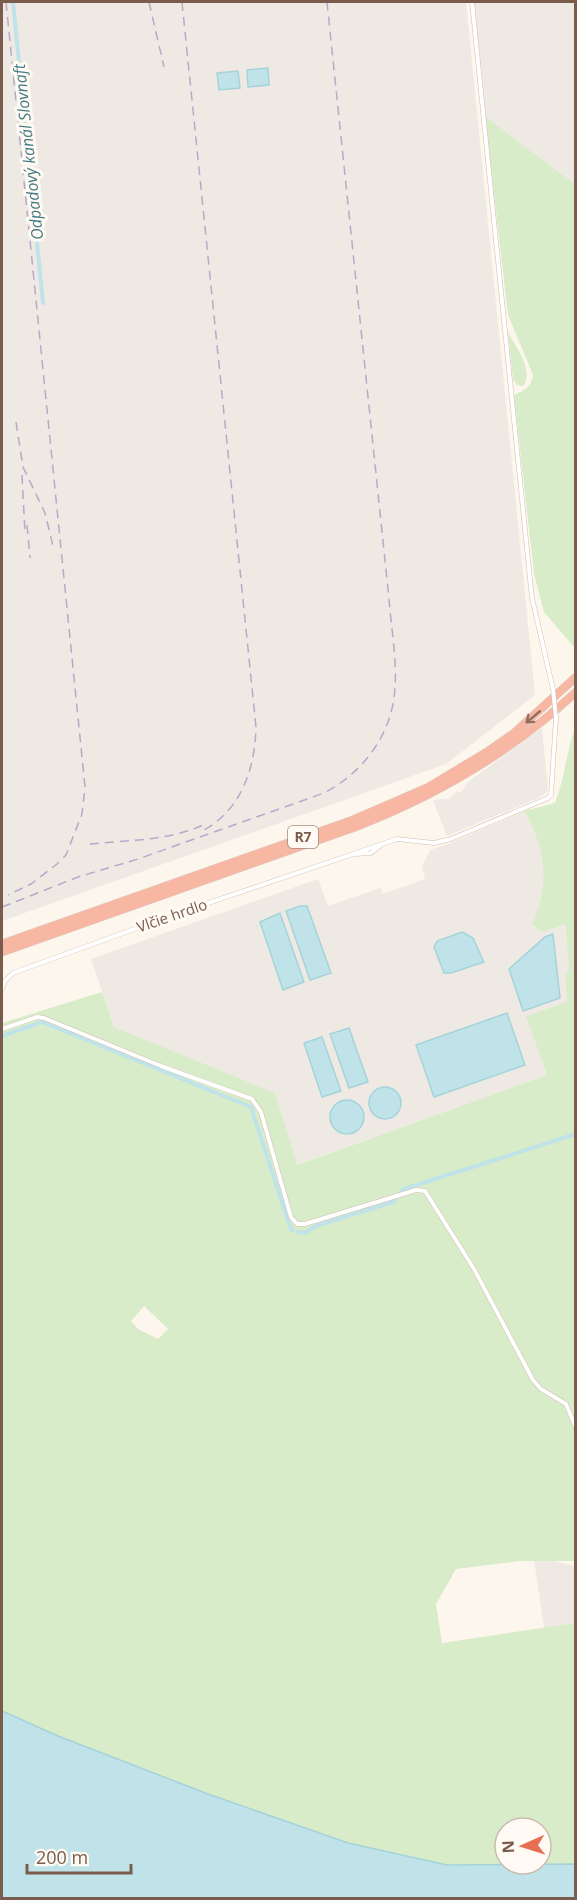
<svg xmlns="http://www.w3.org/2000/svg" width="577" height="1900" viewBox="0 0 577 1900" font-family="'Open Sans',sans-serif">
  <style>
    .industrial { fill: #efe9e4 }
    .green { fill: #d8ecc9; fill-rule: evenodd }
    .water { fill: #bfe3e8; stroke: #a5d3da; stroke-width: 1.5 }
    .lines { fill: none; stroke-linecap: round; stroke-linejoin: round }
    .canal { stroke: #bfe3e8; stroke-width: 4 }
    .minor-casing { stroke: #d1beb0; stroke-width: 5 }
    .motorway-casing { stroke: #dad1cd; stroke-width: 9 }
    .minor { stroke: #fff; stroke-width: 4 }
    .motorway { stroke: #f7b7a3; stroke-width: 8 }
    .rail { stroke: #b9a8c9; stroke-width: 1.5; stroke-dasharray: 9 6; stroke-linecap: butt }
    .minor-bridge-casing { stroke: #d1beb0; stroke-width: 5; stroke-linecap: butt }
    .minor-bridge { stroke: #fff; stroke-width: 4 }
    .oneway { stroke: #936e5e }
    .labels { text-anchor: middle; stroke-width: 6; stroke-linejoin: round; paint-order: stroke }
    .shield { fill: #fffaf3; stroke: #a28b7f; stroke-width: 1.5 }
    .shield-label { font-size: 14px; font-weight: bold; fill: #7a5c4d }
    .street-label { font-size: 15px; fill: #7a5c4d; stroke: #fffaf3 }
    .water-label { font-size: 16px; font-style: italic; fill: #437c86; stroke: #fffaf3 }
  </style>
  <rect width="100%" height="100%" fill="#fdf6ec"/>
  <path class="industrial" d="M2 2H466L535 695 446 764 2 921Z
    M502 2H575V184L485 116 474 3Z
    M542 728 548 789 546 793 536 799 447 836 433 801 438 799H449L457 791 461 793 468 782Z
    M524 811 539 841 544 868 543 889 539 908 532 924H565L569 966V973L565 974 567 1002 547 1075 296 1165 275 1094 114 1027 91 959 318 879 328 906 380 888 383 894 425 879 422 867 430 850 451 843Z
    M534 1560H549L575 1566V1623L544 1628Z"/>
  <path class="green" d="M485 116 575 184 576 645 574 647 544 612 534 574 514 395C525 390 531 388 533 375L508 315Z
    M508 332C515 346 535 371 523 386L517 385 513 379Z
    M575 728V1561H520L456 1569 436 1604 442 1643 575 1623V1864L447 1865 348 1843 208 1794 58 1736 2 1711V1023L102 992 114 1027 275 1093 297 1165 547 1075 526 1016 567 1002 565 973H569V966L565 924 542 932 532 924C550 885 546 848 524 811L555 803C565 778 566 752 575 728ZM144 1306 168 1329 158 1339 138 1329 131 1321ZM505 1828H541V1864H505Z"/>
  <path class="water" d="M268 68 269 85 248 87 247 70Z
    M238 71 240 88 219 90 217 73Z
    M300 906H307L331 973 310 980 286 911Z
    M280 913 304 982 283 990 260 922Z
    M462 932 473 938 484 962 451 973H444L434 947 437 941Z
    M553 934 560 998 523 1011 509 969 545 937Z
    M507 1013 525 1065 434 1097 416 1045Z
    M349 1028 368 1082 349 1088 330 1034Z
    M322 1037 341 1091 322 1097 304 1043Z
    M369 1103a16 16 0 1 1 32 0a16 16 0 1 1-32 0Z
    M330 1117a17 17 0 1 1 34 0a17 17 0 1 1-34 0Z
    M2 1711 58 1736 208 1794 348 1843 447 1865 575 1864V1898H2Z"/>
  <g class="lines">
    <path class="canal" d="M13 2 43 303
      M2 1036 42 1022 251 1107 290 1227 293 1231
      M400 1193 404 1189 576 1134
      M298 1232 305 1233 316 1226 393 1202 397 1198"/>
    <defs>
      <path id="minor" d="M472 2 530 579 532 598 553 689
        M355 854 371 853 381 845
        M2 989 5 981 13 973 173 915 397 839 434 843 451 839 548 798 551 795 556 718
        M2 1029 37 1017 44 1018 161 1066 252 1099 261 1112 291 1217 297 1224H305L416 1190 425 1191 474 1269 533 1380 541 1389 566 1404 576 1428"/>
      <path id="motorway" d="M2 944 353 820 427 788 487 752 513 734 576 677
        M2 952 355 827C438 795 511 752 576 692"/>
    </defs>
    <use href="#minor" class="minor-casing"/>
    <use href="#motorway" class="motorway-casing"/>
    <use href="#minor" class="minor"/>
    <use href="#motorway" class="motorway"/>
    <path class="rail" d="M6 2 85 787 82 814 66 855 57 864 31 884 8 895
      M149 2 164 67
      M182 2 256 727C255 769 241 812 200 832
      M16 422 23 467 45 513 53 546
      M22 475 25 533
      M27 525 30 558
      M90 844C128 840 172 841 207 823
      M2 907 78 877 138 859 324 793C364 772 393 733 395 687 397 660 391 626 389 599L327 2"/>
    <defs>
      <path id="minor-bridge" d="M553 689 556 718"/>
    </defs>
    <use href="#minor-bridge" class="minor-bridge-casing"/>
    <use href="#minor-bridge" class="minor-bridge"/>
  </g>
  <defs><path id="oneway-shaft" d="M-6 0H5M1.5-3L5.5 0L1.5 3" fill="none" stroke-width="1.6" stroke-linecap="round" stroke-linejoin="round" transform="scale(1.5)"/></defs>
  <use class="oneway" href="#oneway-shaft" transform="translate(533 717) rotate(140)"/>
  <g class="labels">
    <rect class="shield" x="288" y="826" width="30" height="22" rx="4.5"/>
    <g class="shield-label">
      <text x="303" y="842">R7</text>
    </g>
    <g class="street-label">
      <text transform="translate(172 916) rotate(-19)" y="5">Vlčie hrdlo</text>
    </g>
    <g class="water-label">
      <text transform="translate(28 152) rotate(-96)" y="6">Odpadový kanál Slovnaft</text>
    </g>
  </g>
  <rect width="577" height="1900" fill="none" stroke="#7a5c4d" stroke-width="6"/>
  <g transform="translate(523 1846) rotate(267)"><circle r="28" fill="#fffaf3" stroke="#cabbb1" stroke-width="1.5"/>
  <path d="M0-4.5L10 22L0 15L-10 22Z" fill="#e76f51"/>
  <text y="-9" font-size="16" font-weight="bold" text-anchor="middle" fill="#7a5c4d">N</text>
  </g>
  <path d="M27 1864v9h104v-9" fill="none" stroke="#7a5c4d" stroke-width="3"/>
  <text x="36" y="1864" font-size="18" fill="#7a5c4d" stroke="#fffaf3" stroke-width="4.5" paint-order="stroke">200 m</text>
</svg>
